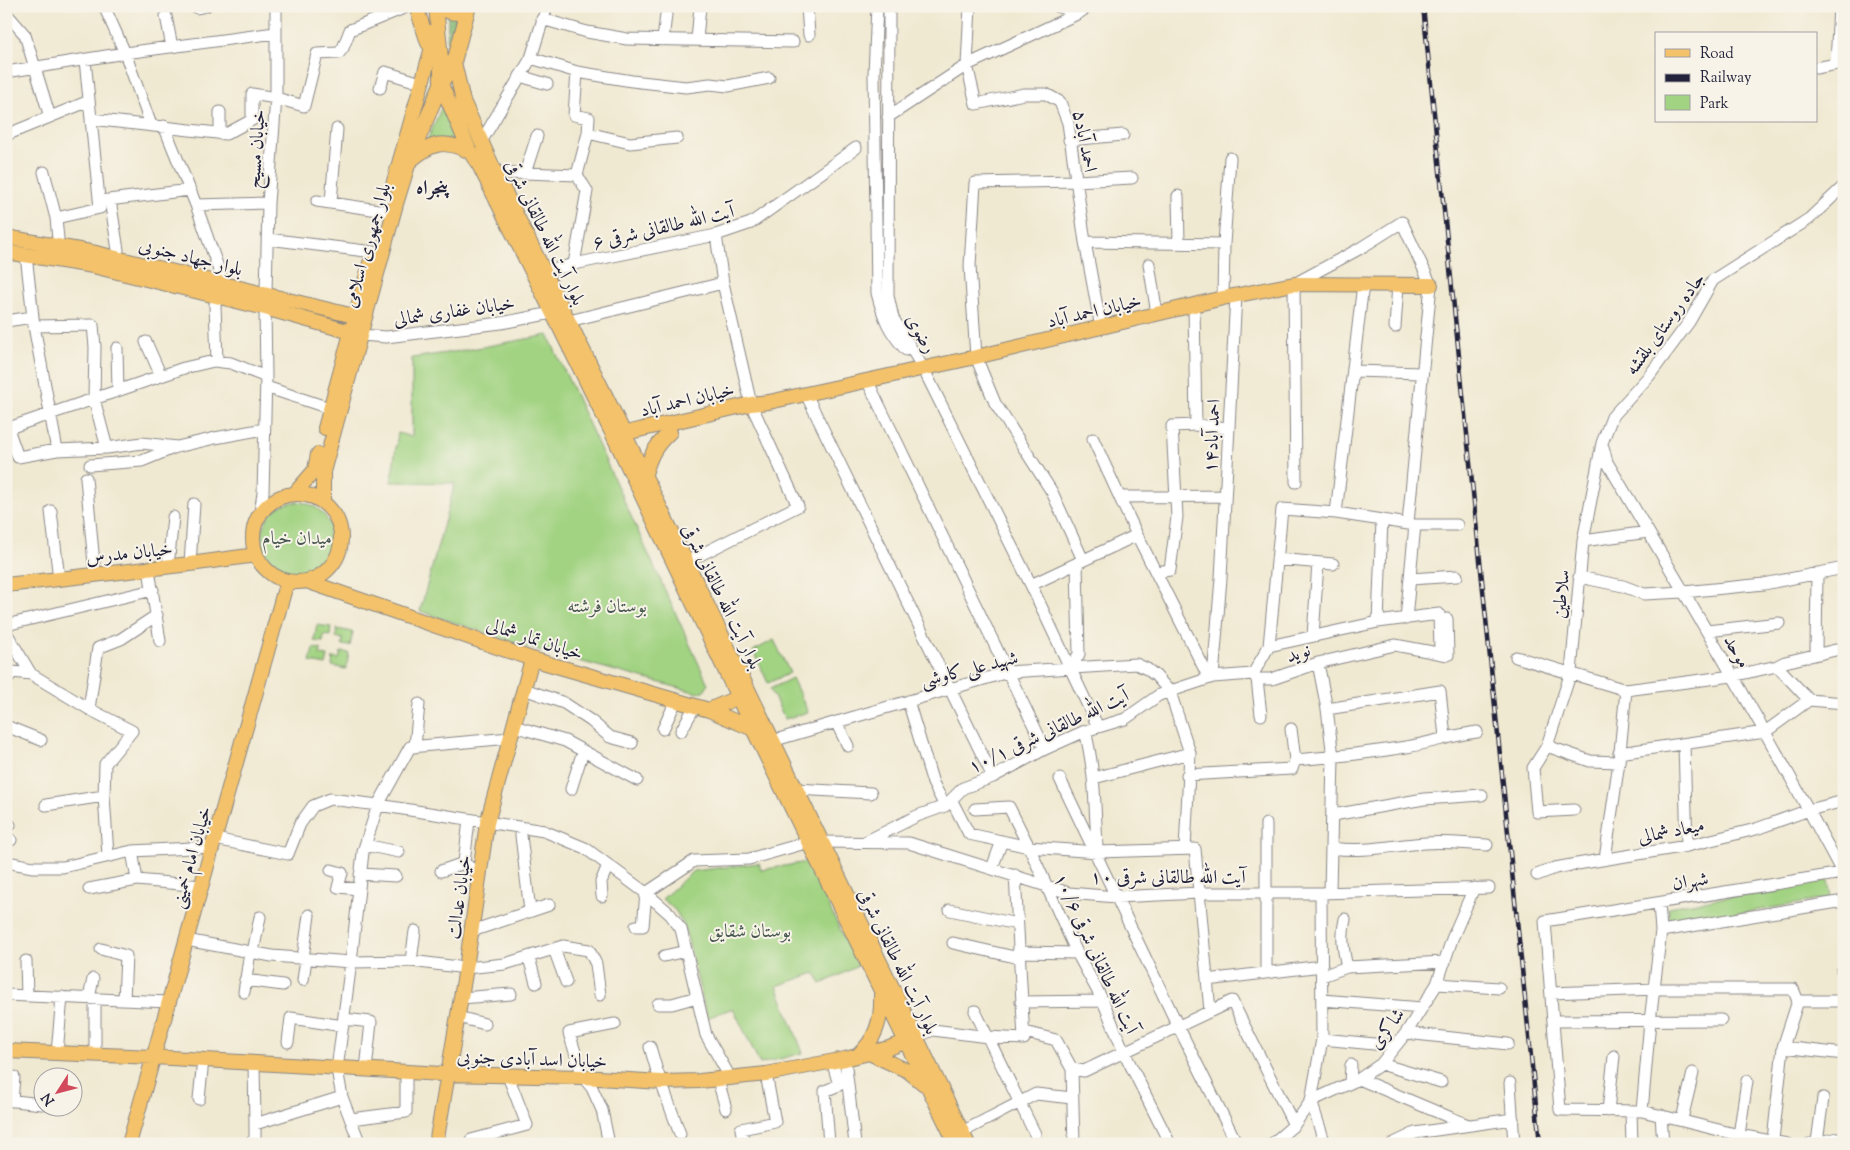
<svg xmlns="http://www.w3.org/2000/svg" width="1850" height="1150" viewBox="0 0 1850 1150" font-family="'Sorts Mill Goudy',Amiri,serif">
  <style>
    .green { fill: #a2d382; stroke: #627a5e }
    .forest { fill: #81b570; stroke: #526c56 }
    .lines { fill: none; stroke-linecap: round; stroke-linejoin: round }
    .minor-casing { stroke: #898686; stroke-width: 13 }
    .major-casing { stroke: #898686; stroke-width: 16 }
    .minor { stroke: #fff; stroke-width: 11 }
    .major { stroke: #f3c26a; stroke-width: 14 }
    .rail-casing { stroke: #22223b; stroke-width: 4.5 }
    .rail { stroke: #f7f3e8; stroke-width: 2.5; stroke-dasharray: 8; stroke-linecap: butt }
    .labels { text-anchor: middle; stroke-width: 4; stroke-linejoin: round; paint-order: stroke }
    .street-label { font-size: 19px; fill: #22223b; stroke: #f7f3e8 }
    .park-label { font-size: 19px; fill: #485750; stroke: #f7f3e8 }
    .neighbourhood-label { font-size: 20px; font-weight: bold; fill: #22223b; stroke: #f7f3e8 }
  </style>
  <rect width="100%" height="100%" fill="#f7f3e8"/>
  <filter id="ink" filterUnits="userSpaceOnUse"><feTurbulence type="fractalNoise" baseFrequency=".02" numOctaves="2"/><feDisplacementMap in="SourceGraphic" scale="10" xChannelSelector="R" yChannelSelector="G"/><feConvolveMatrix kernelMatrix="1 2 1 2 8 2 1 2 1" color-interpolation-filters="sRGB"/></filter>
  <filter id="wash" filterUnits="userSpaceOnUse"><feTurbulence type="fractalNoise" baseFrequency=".0096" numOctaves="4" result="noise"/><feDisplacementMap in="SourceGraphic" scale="20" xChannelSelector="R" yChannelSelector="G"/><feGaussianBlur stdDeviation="1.12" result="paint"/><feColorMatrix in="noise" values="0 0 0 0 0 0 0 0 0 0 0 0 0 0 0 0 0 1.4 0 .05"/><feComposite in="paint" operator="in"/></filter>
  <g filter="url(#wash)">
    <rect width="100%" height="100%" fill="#f0e9d2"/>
    <path class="green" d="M434 69H437L439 81 422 116 420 115Z
      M443 104 457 140 426 143Z
      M548 335 708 684 704 691 698 693 527 647 420 611 455 483 391 482 398 433 412 437V358L460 351Z
      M262 537a35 35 0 1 1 70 0a35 35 0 1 1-70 0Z
      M317 625 331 627 330 636 324 635 323 642 314 641Z
      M337 629 353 632 350 646 342 645 343 639 336 637Z
      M774 640 790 673 768 683 753 651Z
      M313 648 321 649 320 655 328 656 326 665 310 662Z
      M341 652 349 653 346 669 332 666 333 658 339 659Z
      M792 678 808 712 785 719 770 689Z
      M807 862 858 966 821 984 815 973 777 986 803 1053 760 1064 733 1008 707 1018 684 925 675 910 662 899 693 871 759 863 761 870Z
      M1828 880 1831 898 1671 925 1668 907Z"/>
    <path class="forest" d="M448 6H462L450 61 447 42Z"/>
  </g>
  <g filter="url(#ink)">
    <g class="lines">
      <defs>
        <path id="minor" d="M104 6 125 53 151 125
          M807 6 809 35
          M877 6 874 74 877 293C884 319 888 330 906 350
          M889 6 888 296 893 318 923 368 1031 585 1098 727
          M1057 6 1079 13
          M1089 6 1079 13 967 65 976 104 1024 94H1046L1060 102 1068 123 1085 242 1101 328
          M197 8 206 6
          M6 13 25 35 50 117
          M166 16 172 47
          M542 19 587 32 627 39 793 42
          M663 40 667 6
          M697 40 700 6
          M531 58 577 72 632 81 686 87 710 84 728 86 769 78
          M1836 64 1839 6
          M1816 68 1842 63
          M6 72 125 53 275 33
          M577 72 574 115 589 118 588 133
          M520 76 547 84
          M380 88 385 72 421 83
          M220 112V134
          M888 117 967 65 970 6
          M91 119 226 134 252 120V94L276 98 304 106 317 54 339 53 343 48 350 30 409 6
          M164 126 196 205 220 273
          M6 135 89 101
          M1069 140 1123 135
          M481 142 531 58 547 6
          M44 172 56 218 100 208 85 60
          M525 173 537 136
          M496 174 525 173 577 175
          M577 175 588 133 630 143 677 138
          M1178 196 1179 243
          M110 200 118 250
          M100 201 190 190
          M317 201 385 211
          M331 202 337 129
          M196 205 268 203
          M56 218 58 239
          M268 239 374 252
          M1085 242 1224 244
          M26 255 34 326 57 450
          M574 264 587 191 577 175
          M1149 264 1157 314
          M545 272 574 264 716 235 751 223 856 148
          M266 294 268 203 276 98V6
          M217 296 215 305 217 361
          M1223 298 1224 244 1230 158
          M1194 305 1196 425
          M6 321 33 317
          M569 321 723 283
          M34 326 93 325 95 347 94 399 107 448
          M1395 327 1398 285
          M361 335 386 337 501 323 552 313
          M146 342 161 376
          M117 348 118 391
          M1353 371 1422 373
          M867 380 1045 749
          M266 387 329 408
          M806 394 993 777
          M6 429 184 368 214 361 231 363 266 377
          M8 429 18 457 57 450 107 448 142 443 177 447 215 438 264 429
          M1093 439 1137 535 1209 678
          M1603 447 1607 462C1688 599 1770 736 1844 876
          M90 465 142 461 176 447
          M86 478 95 574
          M1296 482 1294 284 1359 249 1402 222 1431 285 1408 523
          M1120 497 1225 496
          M51 511 59 579
          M260 513 263 493 266 377 265 308
          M1336 513 1363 284
          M1583 541 1648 532
          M1277 559 1333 564
          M1083 560 1052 492 995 403 976 357 970 266 975 183 1076 181 1132 178
          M686 562 798 506 751 404 723 283 716 235
          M190 564 194 504
          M168 566 173 517
          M149 569 160 641
          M1156 572 1170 570 1177 517 1172 426 1196 425 1229 428
          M1579 577 1623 586 1644 594 1684 592 1764 584 1844 568
          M1410 579 1457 576
          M1031 585 1137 535
          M1406 619 1415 525
          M1378 622 1382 520
          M6 625 153 590
          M1707 631 1779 623
          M6 632 31 674
          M1313 636 1318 563
          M1269 646 1378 622 1439 614 1440 649
          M1816 654 1817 573
          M1516 657 1626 690
          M1318 663 1327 709 1333 757 1330 892
          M1777 666 1785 662 1844 648
          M1071 668 1079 654 1077 563
          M1253 674 1269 646 1282 509 1336 513 1415 525H1457
          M1213 677 1221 578 1236 295
          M6 678 9 677 12 672 31 674 89 709 132 731 105 764 104 796 108 855
          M1257 679 1261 715
          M524 689 564 703 591 721 610 737 632 743
          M908 701 933 783 945 806
          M89 709 98 648 121 639 157 615
          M1327 709 1440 691 1445 737
          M836 722 848 746
          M6 726 41 740
          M514 726 565 741 637 780
          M663 729 676 701
          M681 731 695 706
          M1085 731C1095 769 1095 808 1097 848
          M772 741 1008 672 1136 664 1147 669 1156 676 1170 692 1190 753 1185 849
          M1684 744 1687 846
          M1547 746 1590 761 1619 762
          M415 747 419 704
          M1619 753 1765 732 1809 700
          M1295 760C1332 757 1369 753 1406 747 1430 743 1453 735 1477 732
          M1187 775 1292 769 1295 760 1291 729
          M1094 778 1190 753
          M1060 779 1178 1026 1237 1144
          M571 789 583 751
          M795 789 871 793
          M952 801 969 834 1029 847 1097 852 1195 849 1210 1011
          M46 805 104 796
          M975 809 1009 807 1029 847 1077 953 1103 1001 1124 1052 1170 1144
          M1574 810 1537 812 1533 768 1547 746 1571 672 1583 541 1602 443 1612 417 1649 376 1689 322 1713 280 1809 219 1844 186
          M1333 815 1424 799 1482 795
          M469 820 464 863 480 875
          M6 824 10 825
          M1266 824V973
          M520 827 530 911
          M6 839 11 840
          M215 839 288 854 300 824 313 806 330 799 378 805 544 831 585 848 646 893 670 914 681 929 706 1035 731 1079
          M821 842 909 843 1069 893 1116 897 1199 893H1321L1489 888
          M865 842 917 816 945 806 963 788 993 777 1045 749 1085 731 1125 719 1159 695 1213 677 1253 674 1257 679H1272L1318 663 1395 645 1448 655 1447 619
          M365 845 399 852
          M1332 848C1364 853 1393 845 1425 843 1445 841 1466 844 1487 845
          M132 851 137 880 201 886
          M1605 859 1619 762 1626 690 1732 676 1777 666 1809 700 1844 703
          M12 863 33 867H63L132 851 212 847
          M992 868 1002 841
          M331 870 342 873 338 887 359 889
          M441 871 464 863
          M360 874 396 876
          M1537 875 1555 868 1577 864 1687 846 1756 829 1809 810 1844 801
          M89 889 137 880
          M646 893 694 861 749 859 809 842
          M1321 893 1322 1039 1311 1101 1325 1144
          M602 896 601 882 608 865
          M950 910 1017 924
          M1345 919C1341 936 1343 950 1347 967
          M636 926H643L646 893
          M472 931 549 905
          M1661 931 1844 901
          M186 940 272 956 351 962 411 961 466 968 505 964 563 946 589 950 596 964 600 995
          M953 943 1019 958
          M101 949 126 956 124 1000
          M554 949 566 982
          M253 952 260 917
          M1018 952 1077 953
          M664 956 686 951
          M303 958 309 915
          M529 958 536 983
          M26 961 27 996
          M411 961 415 931
          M1842 971H1844
          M1322 976 1347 967 1445 962
          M245 980 283 985
          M303 980 306 959
          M1207 980 1322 966
          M1437 984 1499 988
          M244 992 250 952
          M1551 993 1655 989H1793L1798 1001 1783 1047 1773 1140
          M6 995 169 1002
          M89 998 93 979
          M461 998 511 994
          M1322 1000 1422 1008
          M1798 1001H1844
          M1021 1002 1103 1001
          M658 1004H672L697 997
          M975 1011 1035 1134
          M458 1017 485 1024
          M344 1019 371 1022 366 1070
          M1553 1021 1721 1020
          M1025 1032 1056 1040 1072 1069 1084 1071 1232 1001 1294 1125
          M1406 1033 1508 1044
          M915 1037 933 1030 988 1037 1024 1039 1015 875
          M1322 1039 1395 1046
          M288 1042 291 1018 343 1026
          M650 1047 657 1071 680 1134
          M1783 1047 1844 1054
          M57 1053 62 997
          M95 1055V999
          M845 1059 855 1144
          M254 1063 255 1124 342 1097
          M1381 1064 1441 1082
          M1072 1069 1074 1144
          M1359 1079 1468 1125
          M718 1080 726 1109
          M1350 1083 1351 1065
          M1510 1083 1514 1144
          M199 1099 203 1060
          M6 1100 42 1104
          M12 1101 14 1077
          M1608 1111 1614 1056
          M1642 1111 1650 1021 1661 931 1659 903
          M1631 1112 1632 1144
          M1661 1115 1663 1144
          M351 1119 406 1112V1072
          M1682 1119 1693 1073
          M962 1132 1036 1094 1072 1098
          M1739 1135 1747 1081
          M1817 1142 1823 1098
          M248 1144 255 1140V1124
          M360 1144 342 1097 337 1069 351 962 363 852 378 805 410 747 510 738
          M472 1144 471 1140 527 1125 508 1076
          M609 1144 602 1110 592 1088 583 1077 569 1033 615 1024
          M744 1144 741 1129 775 1122 766 1074
          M829 1144 825 1091 839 1085 832 1061
          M1272 1144 1294 1125 1311 1101 1359 1079 1381 1064 1406 1033 1437 984 1452 939 1474 888
          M1392 1144 1415 1133 1513 1119
          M1787 1144 1739 1135 1642 1111 1560 1110 1545 921 1842 873
          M1809 1144 1844 1137"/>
        <path id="major" d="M416 6 428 43
          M436 6 441 59V84L470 152 479 165 613 435 753 729 956 1144
          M439 6C448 13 458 15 468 10
          M454 62 463 101 496 174 624 433 968 1144
          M410 161C432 142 444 139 470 152
          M393 185 431 51 430 32
          M6 237 96 253 362 318
          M6 252 93 266 265 308 358 334
          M325 428 370 263
          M617 435 751 404 769 402 976 357 1223 298 1294 284 1431 285
          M644 477C650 456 654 447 670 432
          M295 493 315 470 318 454
          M253 538a44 44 0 1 1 88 0a44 44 0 1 1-88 0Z
          M323 501V472L396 204 409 162 441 84 454 62 469 6
          M306 581 532 659 709 710 753 729
          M6 585 190 564 256 555
          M709 710 745 694
          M6 1051 154 1057 442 1074 583 1077 661 1082 700 1081 766 1074 845 1059 889 1048 912 1039
          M871 1054 908 1071 924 1084
          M857 1056C876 1040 882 1020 881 995
          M129 1144 287 581
          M436 1144 466 968 487 823 532 659"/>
      </defs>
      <use href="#minor" class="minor-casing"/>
      <use href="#major" class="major-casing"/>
      <use href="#minor" class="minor"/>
      <use href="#major" class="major"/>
      <defs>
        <path id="rail" d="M1423 6 1540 1144"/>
      </defs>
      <use href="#rail" class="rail-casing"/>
      <use href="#rail" class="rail"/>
    </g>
  </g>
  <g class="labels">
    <g class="street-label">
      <text transform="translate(1086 141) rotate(79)" y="7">احمد آباد۵</text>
      <text transform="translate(255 149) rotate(-86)" y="7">خیابان مسیح</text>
      <text transform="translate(663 226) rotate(-13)" y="7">آیت الله طالقانی شرقی ۶</text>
      <text transform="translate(546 232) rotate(64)" y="7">بلوار آیت الله طالقانی شرقی</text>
      <text transform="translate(366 245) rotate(-74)" y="7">بلوار جمهوری اسلامی</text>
      <text transform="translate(191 256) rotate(14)" y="7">بلوار جهاد جنوبی</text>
      <text transform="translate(454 310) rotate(-8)" y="7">خیابان غفاری شمالی</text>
      <text transform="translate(1094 310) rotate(-13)" y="7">خیابان احمد آباد</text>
      <text transform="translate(1664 323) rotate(-54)" y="7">جاده روستای بلقشه</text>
      <text transform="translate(922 333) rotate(60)" y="7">رضوی</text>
      <text transform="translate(687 399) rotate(-13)" y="7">خیابان احمد آباد</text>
      <text transform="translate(1211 436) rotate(-87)" y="7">احمد آباد۱۴</text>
      <text transform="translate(129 552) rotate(-6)" y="7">خیابان مدرس</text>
      <text transform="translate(1560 594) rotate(-85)" y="7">سلاطین</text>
      <text transform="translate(723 596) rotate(64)" y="7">بلوار آیت الله طالقانی شرقی</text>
      <text transform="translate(535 638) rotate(18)" y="7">خیابان تمار شمالی</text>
      <text transform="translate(1738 651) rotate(60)" y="7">موحد</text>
      <text transform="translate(1298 652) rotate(-19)" y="7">نوید</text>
      <text transform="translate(969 668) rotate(-14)" y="7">شهید علی کاوشی</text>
      <text transform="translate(1048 730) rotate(-25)" y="7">آیت الله طالقانی شرقی ۱۰/۱</text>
      <text transform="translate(1671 830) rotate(-11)" y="7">میعاد شمالی</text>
      <text transform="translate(190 857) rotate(-74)" y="7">خیابان امام خمینی</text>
      <text x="1168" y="883">آیت الله طالقانی شرقی ۱۰</text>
      <text transform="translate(1690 880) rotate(-9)" y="7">شهران</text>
      <text transform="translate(458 897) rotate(-82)" y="7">خیابان عدالت</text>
      <text transform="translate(1097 953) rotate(65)" y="7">آیت الله طالقانی شرقی ۱۰/۶</text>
      <text transform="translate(899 961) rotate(64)" y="7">بلوار آیت الله طالقانی شرقی</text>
      <text transform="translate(1386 1028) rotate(-53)" y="7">شاکری</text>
      <text transform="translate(532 1058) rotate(2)" y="7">خیابان اسد آبادی جنوبی</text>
    </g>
    <g class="park-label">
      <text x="297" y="544">میدان خیام</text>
      <text x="607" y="612">بوستان فرشته</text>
      <text x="750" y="937">بوستان شقایق</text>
    </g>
    <g class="neighbourhood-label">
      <text x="432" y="194">پنجراه</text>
    </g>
  </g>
  <rect width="1850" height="1150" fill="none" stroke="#f7f3e8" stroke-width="25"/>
  <rect x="1655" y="32" width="162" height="90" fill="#f7f3e8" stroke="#a29fa3"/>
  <rect x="1665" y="49" width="25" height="8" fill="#f3c26a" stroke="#a29fa3"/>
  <text x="1700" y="58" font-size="15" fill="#22223b">Road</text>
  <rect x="1665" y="74" width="25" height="8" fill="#22223b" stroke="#a29fa3"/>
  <text x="1700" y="82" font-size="15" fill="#22223b">Railway</text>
  <rect x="1665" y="95" width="25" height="15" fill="#a2d382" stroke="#a29fa3"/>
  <text x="1700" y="108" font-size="15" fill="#22223b">Park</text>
  <g transform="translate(58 1092) rotate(234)"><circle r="24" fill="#f7f3e8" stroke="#a29fa3"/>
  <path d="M0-4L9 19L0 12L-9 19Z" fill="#d1495b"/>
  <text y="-8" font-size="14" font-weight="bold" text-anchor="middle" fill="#22223b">N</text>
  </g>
</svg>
